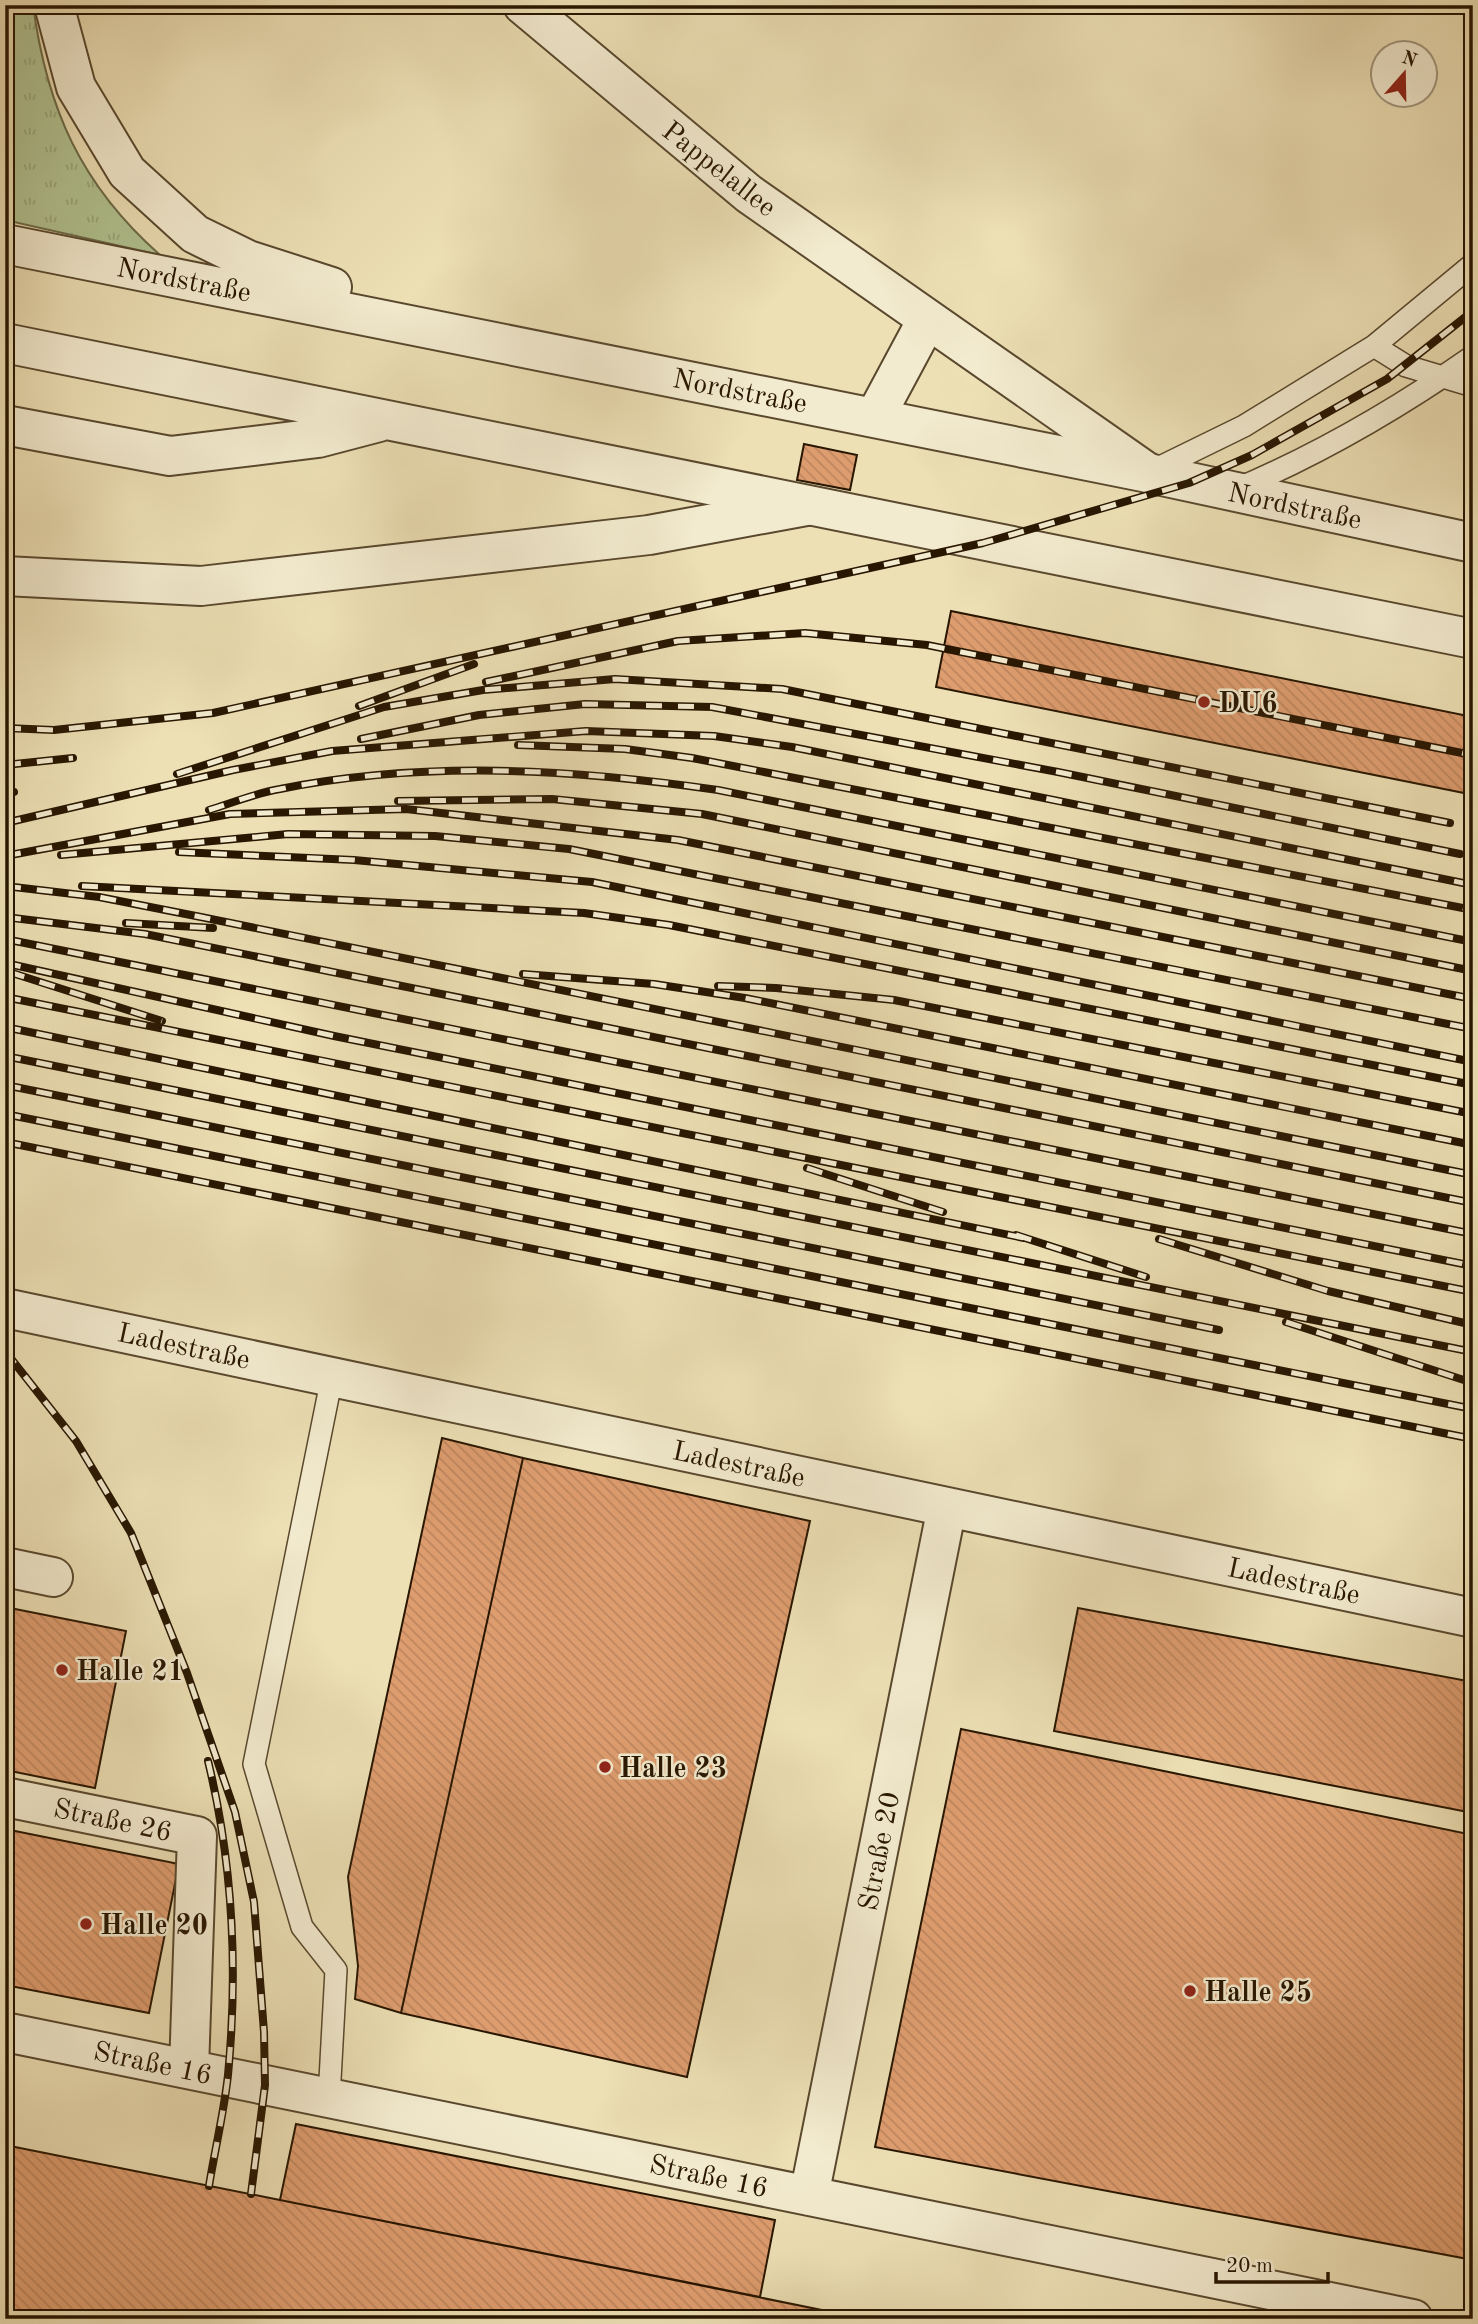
<svg xmlns="http://www.w3.org/2000/svg" width="1478" height="2324" viewBox="0 0 1478 2324" font-family="'Old Standard TT',serif">
  <style>
    .grass { fill: url(#grass-tufts); stroke: #6d6c4a; stroke-width: 2 }
    .building { fill: url(#building-back-hatch); stroke: #281601; stroke-width: 2 }
    .lines { fill: none; stroke-linecap: round; stroke-linejoin: round }
    .service-casing { stroke: #59482e; stroke-width: 24 }
    .minor-casing { stroke: #59482e; stroke-width: 42 }
    .tertiary-casing { stroke: #59482e; stroke-width: 42 }
    .service { stroke: #f3ebcf; stroke-width: 21 }
    .minor { stroke: #f3ebcf; stroke-width: 38 }
    .tertiary { stroke: #f3ebcf; stroke-width: 38 }
    .rail-casing { stroke: #281601; stroke-width: 8 }
    .rail { stroke: #f3ebcf; stroke-width: 5; stroke-dasharray: 16; stroke-linecap: butt }
    .poi-dot { fill: #8f2418; stroke: #f3ebcf; stroke-width: 2.5 }
    .labels { text-anchor: middle; stroke-width: 5; stroke-linejoin: round; paint-order: stroke }
    .street-label { font-size: 28px; fill: #281601; stroke: #f3ebcf }
    .poi-label { font-size: 28px; font-weight: bold; fill: #281601; stroke: #f3ebcf; text-anchor: start }
  </style>
  <defs>
    <pattern id="grass-tufts" width="24" height="20" patternUnits="userSpaceOnUse" patternTransform="scale(1.75)"><rect width="24" height="20" fill="#b2c392"/><path d="M3 7l-1-3M5 7V3M7 7l1-3M15 17l-1-3M17 17v-4M19 17l1-3" fill="none" stroke="#99a77c"/></pattern>
    <pattern id="building-back-hatch" width="6" height="6" patternUnits="userSpaceOnUse" patternTransform="scale(1.75)"><rect width="6" height="6" fill="#de9d6f"/><path d="M-1 5l2 2M0 0l6 6M5-1l2 2" fill="none" stroke="#be865e"/></pattern>
  </defs>
  <rect width="100%" height="100%" fill="#ede0b5"/>
  <filter id="stains"><feTurbulence type="fractalNoise" baseFrequency=".00286" numOctaves="4"/><feColorMatrix values="0 0 0 0 .2 0 0 0 0 .09 0 0 0 0 .02 0 0 0 .5 -.17"/></filter>
  <radialGradient id="worn" r=".72"><stop offset=".6" stop-color="#630" stop-opacity="0"/><stop offset="1" stop-color="#630" stop-opacity=".3"/></radialGradient>
  <path class="grass" d="M5 5H33C47 109 81 185 160 255L5 220Z"/>
  <path class="building" d="M804 444 857 455 850 490 797 480Z
    M951 611 1473 717V775L1469 794 936 687Z
    M442 1438 523 1458 401 2013 355 1999 358 1966 348 1877Z
    M523 1458 810 1521 687 2077 401 2013Z
    M5 1607 126 1631 95 1788 5 1770Z
    M1078 1608 1473 1682V1813L1054 1731Z
    M961 1729 1473 1835V2260L875 2147Z
    M5 1829 179 1864 149 2013 5 1985Z
    M296 2124 775 2220 760 2297 280 2200Z
    M5 2145 280 2200 866 2319H5Z
    M5 2145 280 2200 866 2319H5Z"/>
  <g class="lines">
    <defs>
      <path id="service" d="M1374 346 1406 366 1473 386
        M1150 472 1244 426 1374 346 1473 264
        M1237 489C1319 454 1400 407 1473 356
        M329 2098 336 1970 302 1927 254 1764 332 1377"/>
      <path id="minor" d="M523 5 749 194 1148 473
        M875 417 927 320
        M5 576 201 586 649 535 806 506
        M5 1308 1473 1618
        M5 1567 53 1577
        M5 1797 197 1836 189 2069
        M5 2032 1413 2319
        M809 2196 947 1507"/>
      <path id="tertiary" d="M54 5 76 87 127 172 195 234 248 260 332 287
        M5 244 1148 473 1473 543
        M5 343 1473 639
        M5 425 170 456 318 438 379 422"/>
    </defs>
    <use href="#service" class="service-casing"/>
    <use href="#minor" class="minor-casing"/>
    <use href="#tertiary" class="tertiary-casing"/>
    <use href="#service" class="service"/>
    <use href="#minor" class="minor"/>
    <use href="#tertiary" class="tertiary"/>
    <defs>
      <path id="rail" d="M486 682 678 641 805 633 927 645 1467 754
        M359 706 474 664
        M5 728 54 730 213 713 983 543 1189 483 1252 455 1387 379 1473 311
        M361 739 479 715 585 704 712 707 1058 772 1460 854
        M518 745 625 749 692 758 1473 910
        M5 765 73 758
        M177 774 384 707 483 690 615 679 782 689 1450 823
        M5 793 14 792
        M398 801 552 799 702 814 1473 971
        M209 810C232 803 256 793 280 789 426 760 572 769 718 790L1473 942
        M5 823 233 770 332 751 586 731 714 736 792 747 1473 885
        M179 852 354 860 592 882 1473 1062
        M61 855 288 834 435 836 569 849 1473 1029
        M5 856 230 814 406 809 678 840 1473 999
        M5 886 99 897 201 917 1473 1175
        M82 886 584 913 669 925 1473 1085
        M5 917 145 934 1473 1203
        M126 923 213 928
        M5 939 1473 1234
        M5 963 334 1036 1473 1266
        M9 972 162 1021
        M523 974 654 984 745 998 1473 1145
        M718 986 776 988 894 1000 1473 1114
        M5 997 1473 1292
        M5 1027 1024 1238
        M5 1056 1473 1352
        M5 1085 1219 1330
        M5 1114 1473 1409
        M5 1142 1473 1439
        M807 1168 943 1212
        M1016 1235 1146 1277
        M1159 1239 1328 1291 1473 1325
        M1286 1322 1473 1383
        M5 1351 76 1441 131 1533 187 1673 235 1812 254 1902 264 2032 265 2085 251 2194
        M208 1761C233 1864 238 1970 228 2075 224 2112 215 2149 209 2186"/>
    </defs>
    <use href="#rail" class="rail-casing"/>
    <use href="#rail" class="rail"/>
  </g>
  <g class="poi-dot">
    <circle cx="1204" cy="702" r="7"/>
    <circle cx="62" cy="1670" r="7"/>
    <circle cx="605" cy="1767" r="7"/>
    <circle cx="86" cy="1924" r="7"/>
    <circle cx="1190" cy="1991" r="7"/>
  </g>
  <g class="labels">
    <g class="street-label">
      <text transform="translate(720 168) rotate(38)" y="10">Pappelallee</text>
      <text transform="translate(184 279) rotate(11)" y="10">Nordstraße</text>
      <text transform="translate(740 390) rotate(11)" y="10">Nordstraße</text>
      <text transform="translate(1295 505) rotate(12)" y="10">Nordstraße</text>
      <text transform="translate(184 1345) rotate(12)" y="10">Ladestraße</text>
      <text transform="translate(739 1463) rotate(12)" y="10">Ladestraße</text>
      <text transform="translate(1294 1580) rotate(12)" y="10">Ladestraße</text>
      <text transform="translate(113 1819) rotate(12)" y="10">Straße 26</text>
      <text transform="translate(878 1851) rotate(-79)" y="10">Straße 20</text>
      <text transform="translate(153 2062) rotate(12)" y="10">Straße 16</text>
      <text transform="translate(709 2175) rotate(12)" y="10">Straße 16</text>
    </g>
    <g class="poi-label">
      <text x="1218" y="712">DU6</text>
      <text x="76" y="1680">Halle 21</text>
      <text x="619" y="1777">Halle 23</text>
      <text x="100" y="1934">Halle 20</text>
      <text x="1204" y="2001">Halle 25</text>
    </g>
  </g>
  <rect width="1478" height="2324" fill="none" stroke="#ede0b5" stroke-width="28"/>
  <rect x="7" y="7" width="1464" height="2310" fill="none" stroke="#281601" stroke-width="3.5"/>
  <rect x="14" y="14" width="1450" height="2296" fill="none" stroke="#281601" stroke-width="2"/>
  <g transform="translate(1404 74) rotate(20)"><circle r="33" fill="#f3ebcf" stroke="#a2967d" stroke-width="2"/>
  <path d="M0-5L12 26L0 18L-12 26Z" fill="#8f2418"/>
  <text y="-10" font-size="19" font-weight="bold" text-anchor="middle" fill="#281601">N</text>
  </g>
  <path d="M1216 2272v10h112v-10" fill="none" stroke="#281601" stroke-width="3.5"/>
  <text x="1226" y="2272" font-size="21" fill="#281601" stroke="#f3ebcf" stroke-width="5" paint-order="stroke">20 m</text>
  <rect width="100%" height="100%" filter="url(#stains)"/>
  <rect width="100%" height="100%" fill="url(#worn)"/>
</svg>
